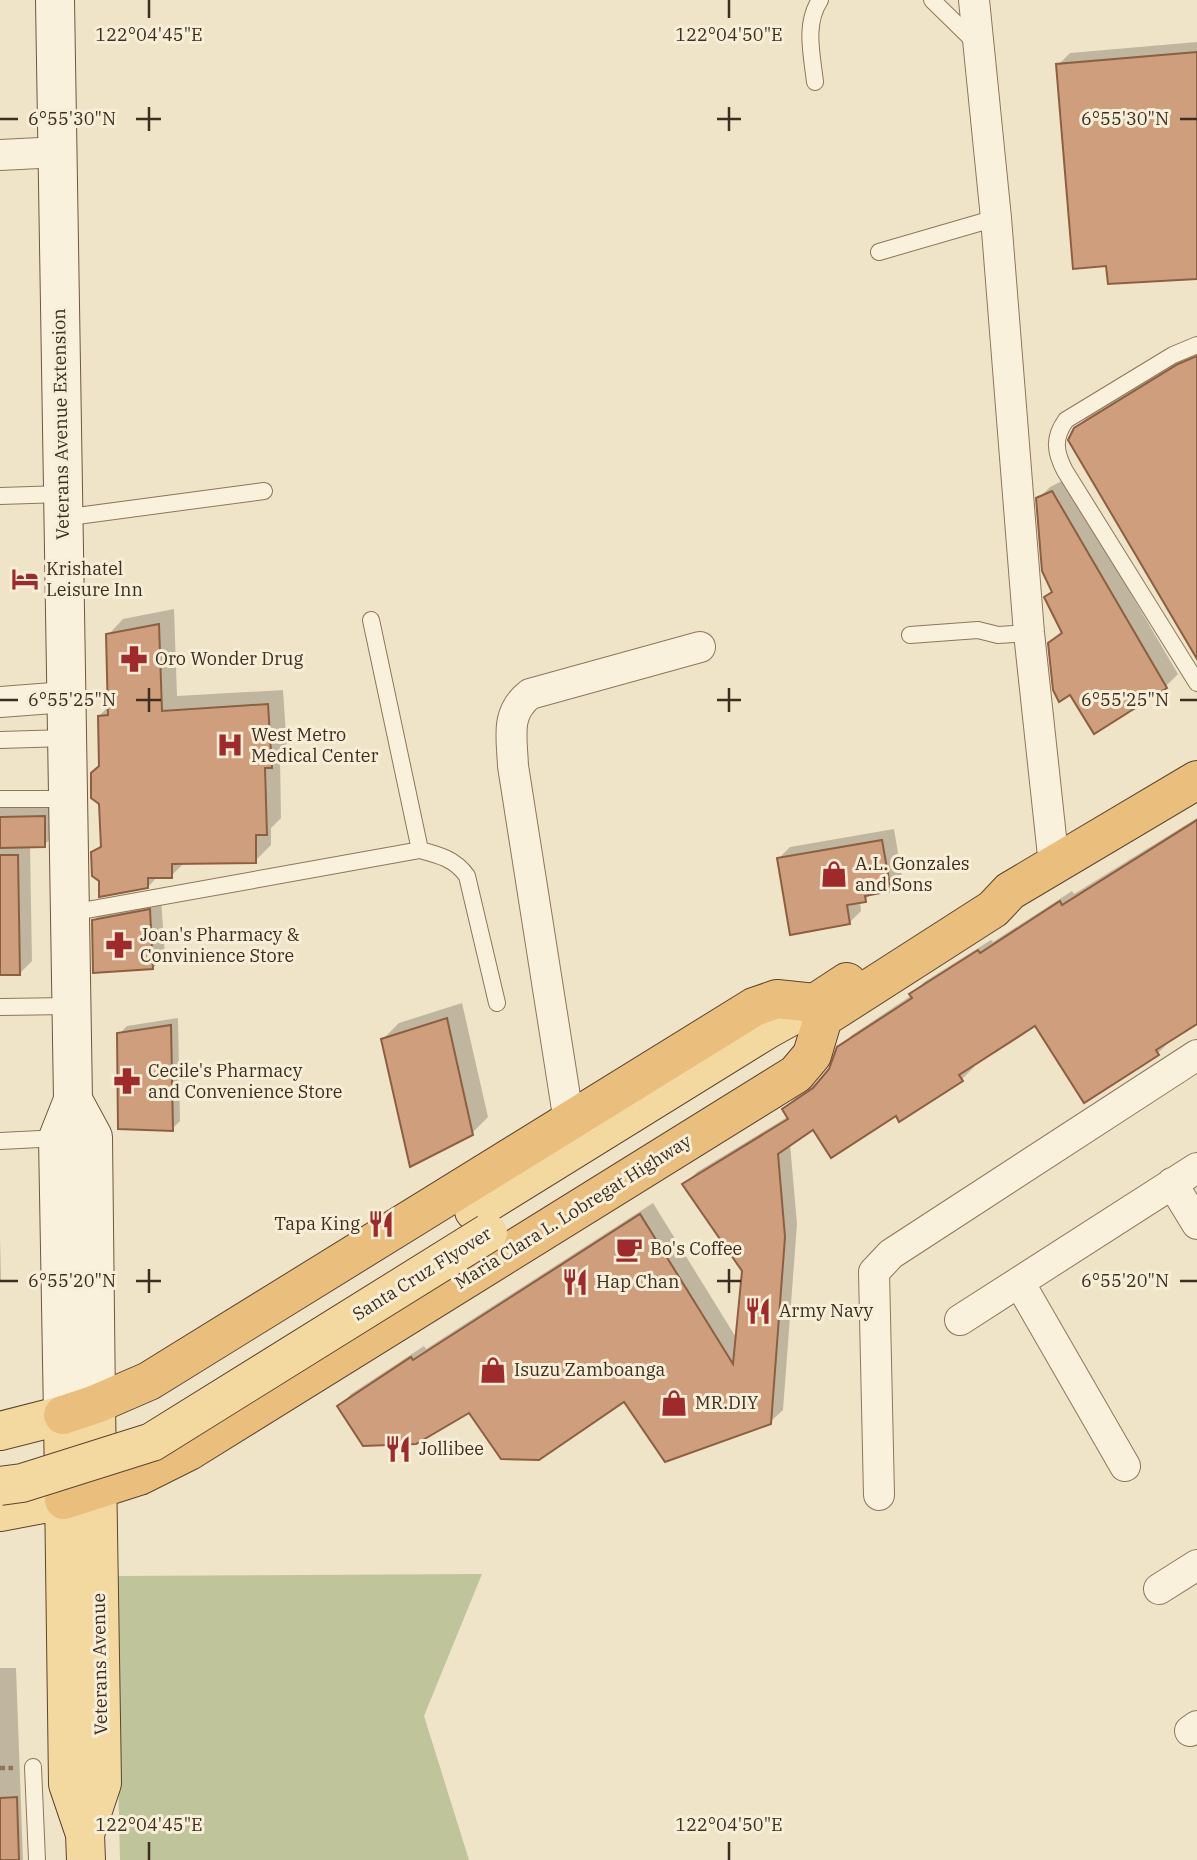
<svg xmlns="http://www.w3.org/2000/svg" width="1197" height="1860" viewBox="0 0 1197 1860" font-family="'IBM Plex Serif',serif">
  <style>
    .cemetery { fill: #bfc49a }
    .shadow { fill: #0003 }
    .building { fill: #cf9f7d; stroke: #8d5f41; stroke-width: 2 }
    .lines { fill: none; stroke-linecap: round; stroke-linejoin: round }
    .service-casing { stroke: #8d765c; stroke-width: 18 }
    .minor-casing { stroke: #8d765c; stroke-width: 32 }
    .secondary-casing { stroke: #6f573f; stroke-width: 40 }
    .primary-casing { stroke: #5b4430; stroke-width: 40 }
    .trunk-casing { stroke: #5b4430; stroke-width: 40 }
    .path { stroke: #8d765c; stroke-width: 4.5; stroke-dasharray: 5 3.5; stroke-linecap: butt }
    .service { stroke: #faf1dc; stroke-width: 16 }
    .minor { stroke: #faf1dc; stroke-width: 30 }
    .secondary { stroke: #faf1dc; stroke-width: 38 }
    .primary { stroke: #f3d9a0; stroke-width: 38 }
    .trunk { stroke: #eabe7c; stroke-width: 38 }
    .primary-bridge-casing { stroke: #5b4430; stroke-width: 40; stroke-linecap: butt }
    .primary-bridge { stroke: #f3d9a0; stroke-width: 38 }
    .ticks { fill: none; stroke: #3d2e20; stroke-width: 2.5 }
    .labels { text-anchor: middle; stroke-width: 6; stroke-linejoin: round; paint-order: stroke }
    .street-label { font-size: 18px; fill: #3d2e20; stroke: #f7eed8 }
    .poi-label { font-size: 18px; fill: #3d2e20; stroke: #f7eed8; text-anchor: start }
    .ticks-label { font-size: 18px; text-anchor: middle; fill: #3d2e20; stroke: #f7eed8; stroke-width: 6; stroke-linejoin: round; paint-order: stroke }
  </style>
  <rect width="100%" height="100%" fill="#f0e4c8"/>
  <path class="cemetery" d="M482 1574 424 1716 469 1860H120L113 1576Z"/>
  <path class="shadow" d="M1197 42V277L1108 265 1058 65 1070 53Z
    M1197 351V656L1075 429 1088 416Z
    M1064 480 1178 674 1166 686 1095 732 1049 643 1063 630 1046 598 1053 591 1038 499 1050 487Z
    M174 609 177 696 283 690 287 750 280 757 281 818 271 828V845L255 861 185 862 171 876H158L148 887 101 880 93 853 102 844 99 716 109 706 108 635 123 619Z
    M56 805 57 833 44 845 30 846 32 961 20 973 0 974V806Z
    M1197 818V1022L1170 1041 1158 1053 1085 1100 1035 1024 972 1065 974 1067 961 1080 896 1114 813 1128 790 1144 797 1224 783 1410 770 1422 624 1400 469 1411 339 1407 351 1394 424 1346 426 1349 653 1203 737 1339 744 1271 685 1184 697 1172 789 1116 784 1109 796 1097 822 1079 831 1070 839 1048 852 1035 912 995 924 982 991 940 993 942 1072 891 1074 894Z
    M894 829 902 877 890 889 873 892 865 900 860 901 861 911 849 923 778 859 790 847Z
    M161 898 165 956 153 968 94 920 106 908Z
    M462 1003 488 1117 472 1133 383 1039 399 1023Z
    M178 1018 180 1121 172 1129 119 1034 127 1026Z
    M0 1235 1 1280 0 1282Z
    M0 1668H16L23 1860H0Z"/>
  <path class="building" d="M1197 52V279L1108 284 1106 266 1073 269 1056 64Z
    M1197 356V659L1068 440 1074 428 1178 364Z
    M1052 491 1167 688 1094 734 1070 695 1059 702 1053 690 1048 643 1062 633 1044 597 1052 592 1042 571 1036 498Z
    M159 624 162 711 268 704 272 768H265L267 835H256V863L172 864V878H148V888L99 897V881L92 876 91 852 101 847 99 804 91 798V773L99 766 98 716 108 715 106 634Z
    M45 816V847L0 848V817Z
    M1197 820V1024L1156 1050 1159 1055 1084 1103 1035 1026 959 1075 963 1081 899 1122 896 1116 831 1158 813 1130 778 1154 785 1237 771 1424 665 1462 624 1402 539 1460 501 1459 469 1413 416 1444 363 1446 337 1406 411 1357 413 1360 640 1214 733 1364 742 1271 682 1184 788 1119 782 1109 813 1088 829 1069 837 1047 912 998 909 994 978 950 980 953 1060 901 1062 905Z
    M882 840 891 891 865 896 866 902 847 905 850 924 790 935 777 858Z
    M0 855H18L20 975H0Z
    M150 909 153 969 93 973 92 920Z
    M447 1018 473 1135 410 1167 381 1039Z
    M171 1025 173 1131 118 1129 117 1033Z
    M17 1797 19 1860H0V1798Z"/>
  <g class="lines">
    <defs>
      <path id="service" d="M932 0 976 43
        M815 82C812 55 804 24 820 0
        M879 252 996 218
        M1197 345 1173 355 1066 420C1053 438 1055 452 1065 471L1197 683
        M0 496 62 494
        M62 518 264 491
        M910 635 978 630 998 635 1029 633
        M0 740 66 738
        M0 799H67
        M420 850C439 855 455 859 467 876L497 1003
        M70 913 420 850 371 620
        M0 1007 71 1006
        M0 1141 60 1138
        M33 1767 37 1860"/>
      <path id="minor" d="M974 0 996 218 1029 633 1054 865
        M0 155 59 152
        M0 702 66 697
        M569 1122 513 766C512 738 505 713 530 694L700 647
        M1172 1183 1197 1224
        M1019 1282 1125 1466
        M960 1320 1197 1168
        M879 1495 874 1272 891 1254 1197 1055
        M1159 1589 1197 1565
        M1190 1731 1197 1726"/>
      <path id="secondary" d="M55 0 73 1100 58 1138 63 1415
        M73 1100 93 1137 96 1404"/>
      <path id="primary" d="M474 1211 768 1029 815 1003
        M0 1431 63 1415 68 1784 85 1834 86 1860
        M0 1512 64 1500
        M85 1834 102 1783 96 1404"/>
      <path id="trunk" d="M63 1415 96 1404 149 1381 754 1007 777 999 815 1003 847 982
        M64 1500 139 1476 189 1451 796 1074 812 1055 823 1018 993 909 1010 891 1197 780"/>
    </defs>
    <use href="#service" class="service-casing"/>
    <use href="#minor" class="minor-casing"/>
    <use href="#secondary" class="secondary-casing"/>
    <use href="#primary" class="primary-casing"/>
    <use href="#trunk" class="trunk-casing"/>
    <path class="path" d="M0 1768H13"/>
    <use href="#service" class="service"/>
    <use href="#minor" class="minor"/>
    <use href="#secondary" class="secondary"/>
    <use href="#primary" class="primary"/>
    <use href="#trunk" class="trunk"/>
    <defs>
      <path id="primary-bridge" d="M0 1486 22 1483 152 1442 488 1233"/>
    </defs>
    <use href="#primary-bridge" class="primary-bridge-casing"/>
    <use href="#primary-bridge" class="primary-bridge"/>
  </g>
  <path class="ticks" d="M149 0V18M729 0V18M149 107V131M729 107V131M0 119H18M136 119H161M717 119H741M1180 119H1197M149 688V712M729 688V712M0 700H18M136 700H161M717 700H741M1180 700H1197M149 1269V1293M729 1269V1293M0 1281H18M136 1281H161M717 1281H741M1180 1281H1197M149 1842V1860M729 1842V1860"/>
  <defs>
    <symbol id="hotel-bare" viewBox="-9 -9 18 18"><path d="M-6-4.5h1.5V1H6V5H4.5V3h-9V5H-6ZM-4 0a1.8 1.8 0 1 1 3.6 0ZM.5 0V-2.5h3Q6-2.5 6 0Z" fill="#9e2a2b" stroke="#f7eed8" stroke-width="2.5" paint-order="stroke"/></symbol>
    <symbol id="pharmacy-bare" viewBox="-9 -9 18 18"><path d="M-2-6h4v4h4v4h-4v4h-4v-4h-4v-4h4Z" fill="#9e2a2b" stroke="#f7eed8" stroke-width="2.5" paint-order="stroke"/></symbol>
    <symbol id="hospital-bare" viewBox="-9 -9 18 18"><path d="M-5-5h3v3.5h4V-5h3V5h-3V1.5h-4V5h-3Z" fill="#9e2a2b" stroke="#f7eed8" stroke-width="2.5" paint-order="stroke"/></symbol>
    <symbol id="shop-bare" viewBox="-9 -9 18 18"><path d="M-5-2.5h2.3a2.7 3.5 0 0 1 5.4 0H5L5.5 6h-11ZM-1.5-2.5h3a1.5 2.3 0 0 0-3 0Z" fill="#9e2a2b" stroke="#f7eed8" stroke-width="2.5" paint-order="stroke"/></symbol>
    <symbol id="restaurant-bare" viewBox="-9 -9 18 18"><path d="M-5-6h1v4h1v-4h1v4h1v-4h1v5L-1.5 .5V6h-2V.5L-5-1ZM5-6V6H3V1.5H1.5Q1.5-4 5-6Z" fill="#9e2a2b" stroke="#f7eed8" stroke-width="2.5" paint-order="stroke"/></symbol>
    <symbol id="cafe-bare" viewBox="-9 -9 18 18"><path d="M-5.5-4.5H6V0H3Q3 3.5 0 3.5H-2.5Q-5.5 3.5-5.5 0ZM3-3.2v2h1.7v-2ZM-6 4.5H4V6H-6Z" fill="#9e2a2b" stroke="#f7eed8" stroke-width="2.5" paint-order="stroke"/></symbol>
  </defs>
  <g fill-rule="evenodd">
    <use href="#hotel-bare" x="6" y="560" width="38" height="38"/>
    <use href="#pharmacy-bare" x="115" y="640" width="38" height="38"/>
    <use href="#hospital-bare" x="211" y="726" width="38" height="38"/>
    <use href="#shop-bare" x="815" y="855" width="38" height="38"/>
    <use href="#pharmacy-bare" x="100" y="926" width="38" height="38"/>
    <use href="#pharmacy-bare" x="108" y="1062" width="38" height="38"/>
    <use href="#restaurant-bare" x="362" y="1205" width="38" height="38"/>
    <use href="#cafe-bare" x="610" y="1230" width="38" height="38"/>
    <use href="#restaurant-bare" x="556" y="1263" width="38" height="38"/>
    <use href="#restaurant-bare" x="739" y="1292" width="38" height="38"/>
    <use href="#shop-bare" x="474" y="1351" width="38" height="38"/>
    <use href="#shop-bare" x="655" y="1384" width="38" height="38"/>
    <use href="#restaurant-bare" x="379" y="1430" width="38" height="38"/>
  </g>
  <g class="labels">
    <g class="street-label">
      <text transform="translate(61 424) rotate(-91)" y="6">Veterans Avenue Extension</text>
      <text transform="translate(573 1212) rotate(-32)" y="6">Maria Clara L. Lobregat Highway</text>
      <text transform="translate(422 1274) rotate(-32)" y="6">Santa Cruz Flyover</text>
      <text transform="translate(100 1664) rotate(-91)" y="6">Veterans Avenue</text>
    </g>
    <g class="poi-label">
      <text x="46" y="575">Krishatel<tspan x="46" dy="21">Leisure Inn</tspan></text>
      <text x="155" y="665">Oro Wonder Drug</text>
      <text x="251" y="741">West Metro<tspan x="251" dy="21">Medical Center</tspan></text>
      <text x="855" y="870">A.L. Gonzales<tspan x="855" dy="21">and Sons</tspan></text>
      <text x="140" y="941">Joan's Pharmacy &amp;<tspan x="140" dy="21">Convinience Store</tspan></text>
      <text x="148" y="1077">Cecile's Pharmacy<tspan x="148" dy="21">and Convenience Store</tspan></text>
      <text x="360" y="1230" text-anchor="end">Tapa King</text>
      <text x="650" y="1255">Bo's Coffee</text>
      <text x="596" y="1288">Hap Chan</text>
      <text x="779" y="1317">Army Navy</text>
      <text x="514" y="1376">Isuzu Zamboanga</text>
      <text x="695" y="1409">MR.DIY</text>
      <text x="419" y="1455">Jollibee</text>
    </g>
  </g>
  <g class="ticks-label">
    <text x="149" y="41">122°04'45"E</text>
    <text x="729" y="41">122°04'50"E</text>
    <text x="72" y="125">6°55'30"N</text>
    <text x="1125" y="125">6°55'30"N</text>
    <text x="72" y="706">6°55'25"N</text>
    <text x="1125" y="706">6°55'25"N</text>
    <text x="72" y="1287">6°55'20"N</text>
    <text x="1125" y="1287">6°55'20"N</text>
    <text x="149" y="1831">122°04'45"E</text>
    <text x="729" y="1831">122°04'50"E</text>
  </g>
</svg>
